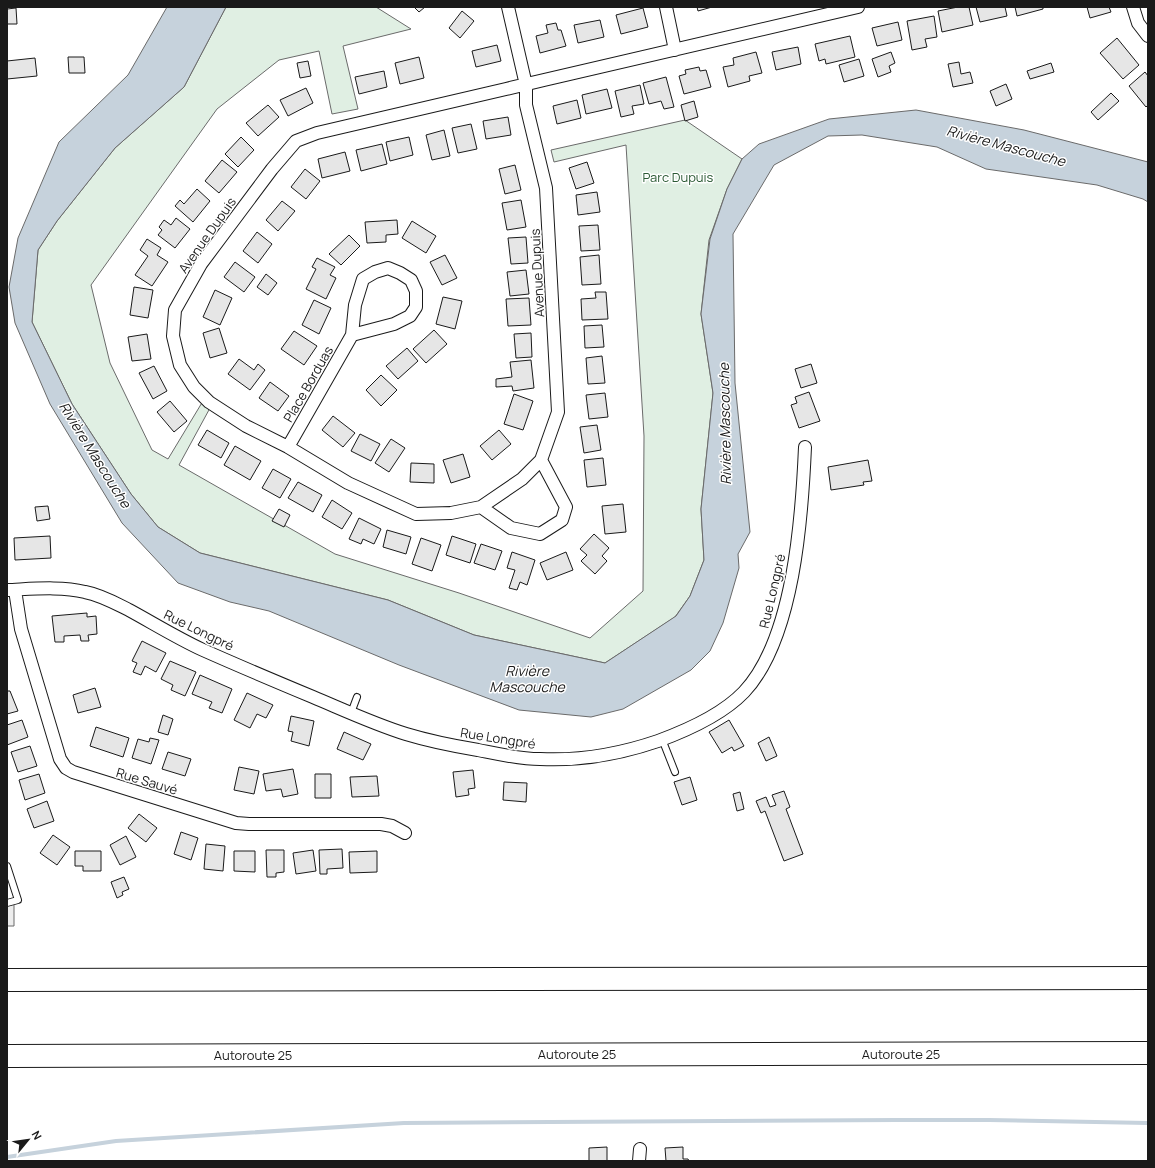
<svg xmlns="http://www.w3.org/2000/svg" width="1155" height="1168" viewBox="0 0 1155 1168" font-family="Manrope,sans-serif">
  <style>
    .green { fill: #e0efe3; stroke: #6a6a6a }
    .parking { fill: #ededed; stroke: #6a6a6a }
    .water { fill: #c6d2dc; stroke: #6a6a6a }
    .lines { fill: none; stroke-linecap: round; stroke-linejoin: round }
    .stream { stroke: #c6d2dc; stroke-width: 4 }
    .building { fill: #e6e6e6; stroke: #1a1a1a }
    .service-casing { stroke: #1a1a1a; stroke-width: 8 }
    .minor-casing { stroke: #1a1a1a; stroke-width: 14 }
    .motorway-casing { stroke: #1a1a1a; stroke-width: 24 }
    .service { stroke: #fff; stroke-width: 6 }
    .minor { stroke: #fff; stroke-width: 12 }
    .motorway { stroke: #fff; stroke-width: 22 }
    .labels { text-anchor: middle; stroke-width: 3; stroke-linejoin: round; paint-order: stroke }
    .park-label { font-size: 13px; fill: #2b5a34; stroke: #fff }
    .street-label { font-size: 13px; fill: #1a1a1a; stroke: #fff }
    .water-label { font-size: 14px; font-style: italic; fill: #1a1a1a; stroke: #fff }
  </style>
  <rect width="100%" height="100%" fill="#fff"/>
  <path class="green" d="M226 7H376L411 29 343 46 358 109 332 114 319 51 279 60 217 109 91 285 110 363 152 450 168 459 203 401 210 408 179 465 335 554 459 593 590 638 643 591 644 436 626 145 554 162 551 150 685 120 742 159 727 189 709 240 701 314 713 393 701 509 704 560 690 596 675 617 605 663 474 635 388 600 200 553 158 527 131 494 72 404 32 322 38 250 57 221 115 148 184 87Z"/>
  <path class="parking" d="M14 901V926H7V903Z"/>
  <path class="water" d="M167 7H226L184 87 115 148 57 221 38 250 32 322 72 404 131 494 158 527 200 553 388 600 474 635 605 663 676 616 690 596 704 560 701 509 713 393 701 314 710 239 727 189 742 159 759 144 829 119 916 110 1024 130 1148 162V202L1143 199 1097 185 986 169 937 147 862 135 828 136 774 165 733 234 735 383 750 532 738 554 739 568 723 623 710 651 691 670 623 709 591 717 519 710 399 665 269 611 230 602 178 583 122 523 50 404 15 323 9 287 18 238 59 142 128 75Z"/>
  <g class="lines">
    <path class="stream" d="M7 1157 116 1141 404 1123 896 1120H989L1148 1123"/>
  </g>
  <path class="building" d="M414 7H425L419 12Z
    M697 7H712L698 11Z
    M958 7H969L973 25 942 32 938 11Z
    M976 7H1005L1007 16 980 22Z
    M1015 7H1043V9L1017 16Z
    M1087 7H1109L1111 12 1090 18Z
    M16 8 17 24H7V9Z
    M643 8 648 27 621 34 616 15Z
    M462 11 474 21 460 38 449 28Z
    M934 16 937 37 925 39 927 47 912 50 907 21Z
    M600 20 604 37 578 43 574 25Z
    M898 22 902 40 877 46 872 28Z
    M556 23 558 30H561L566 46 540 53 536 36 548 33 546 25Z
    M850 36 855 57 826 64 825 59 819 61 815 44Z
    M1117 38 1139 65 1123 79 1100 53Z
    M497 45 501 61 476 67 472 51Z
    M798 47 801 64 776 70 772 52Z
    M756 52 762 73 749 76 750 81 728 87 723 67 734 65 733 58Z
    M891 52 895 63 889 66 891 72 878 77 872 59Z
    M68 57H84L85 73H69Z
    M419 57 424 78 400 84 395 63Z
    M35 58 37 76 7 79V61Z
    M859 59 864 76 844 82 839 65Z
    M308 61 311 76 300 78 297 63Z
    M959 62 961 74 970 72 973 83 953 87 948 64Z
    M1051 63 1054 72 1030 79 1027 71Z
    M699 67 700 71 706 70 711 87 684 94 679 76 686 74 685 70Z
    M384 71 387 87 359 94 355 77Z
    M1145 72 1148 76V105L1146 107 1129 86Z
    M666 77 674 107 664 109 661 101 649 104 643 83Z
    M1006 84 1012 99 996 106 990 91Z
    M640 85 644 104 632 106 634 114 621 117 615 91Z
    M306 88 313 103 288 116 280 100Z
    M607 89 612 108 586 114 582 95Z
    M1111 93 1119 101 1098 120 1091 112Z
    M577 100 581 118 557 124 553 106Z
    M694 101 698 117 685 121 681 105Z
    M268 105 279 117 258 136 246 123Z
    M508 117 511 135 486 139 483 121Z
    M471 124 477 149 458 153 452 128Z
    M444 130 450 156 432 160 426 135Z
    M241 137 254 150 238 167 225 154Z
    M409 137 413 155 390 161 386 142Z
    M382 144 387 164 361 171 356 150Z
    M345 152 350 171 322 178 318 159Z
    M222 160 237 172 219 193 205 181Z
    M587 162 594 183 576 189 569 168Z
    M515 165 521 190 505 194 499 169Z
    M305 169 320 181 306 199 291 187Z
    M197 189 210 201 193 222 175 206 180 200 184 204Z
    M597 192 600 212 578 215 576 195Z
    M521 200 526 227 507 230 502 203Z
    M282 201 295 211 278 231 266 220Z
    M176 218 190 229 175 248 158 235 162 230 159 227 164 220 171 225Z
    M397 220 398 234 386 235V242L367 243 365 222Z
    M412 221 436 236 426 253 402 238Z
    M598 225 600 250 581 251 579 226Z
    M257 232 272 244 258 263 243 251Z
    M349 235 360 246 341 265 329 254Z
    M526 237 528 263 511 264 508 238Z
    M147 239 161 248 157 255 168 262 152 286 135 275 148 256 140 250Z
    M445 255 457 278 442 285 430 262Z
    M599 255 601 284 582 285 580 257Z
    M317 258 335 267 330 275 336 278 326 299 306 289 316 269 312 267Z
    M235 262 255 277 244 292 224 277Z
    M526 270 529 294 510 296 507 272Z
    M266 274 277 283 268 295 257 287Z
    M134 287 153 290 148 318 130 315Z
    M215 290 232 298 220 325 203 317Z
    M595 292H606L608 319 582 320 581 299 596 298Z
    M443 297 462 301 455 329 436 324Z
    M529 298 531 325 508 326 506 299Z
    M314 300 331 308 319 334 302 325Z
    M602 325 604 347 585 348 584 326Z
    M219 328 227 353 210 358 203 333Z
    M434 330 447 344 426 363 413 349Z
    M294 331 317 346 304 365 281 349Z
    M531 333 532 357 516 358 514 334Z
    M147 334 151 359 132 361 128 337Z
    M407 348 418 361 398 379 386 366Z
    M602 356 605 383 588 384 586 358Z
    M239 359 254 370 258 364 265 370 250 390 228 374Z
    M531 360 534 388 513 391 512 386 496 387V379L512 377 510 362Z
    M811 364 817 383 801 388 795 369Z
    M154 366 167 391 153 399 139 373Z
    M381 375 397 390 381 406 366 390Z
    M270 382 289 396 278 411 259 398Z
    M809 392 820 421 799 428 791 405 797 403 795 397Z
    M605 393 608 417 589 419 586 395Z
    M514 394 533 401 523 430 504 424Z
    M170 401 187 421 174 432 157 412Z
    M333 416 355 433 343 447 322 430Z
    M597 425 601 450 584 453 580 427Z
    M207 430 229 443 221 458 198 445Z
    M499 430 511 444 492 460 480 446Z
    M360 434 380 444 371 461 351 451Z
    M391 439 405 448 389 472 375 463Z
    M235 446 261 461 250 480 224 465Z
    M463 454 470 477 451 483 443 460Z
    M603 458 606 485 587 487 584 460Z
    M868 460 872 481 863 482 864 485 831 490 828 467Z
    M411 463 434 464V483L410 482Z
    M273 469 291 479 280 498 262 488Z
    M298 482 322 495 313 512 288 498Z
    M332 500 352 513 342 529 322 517Z
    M623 504 626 532 605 534 602 506Z
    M48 506 50 519 37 521 35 507Z
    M279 509 290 515 284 527 272 521Z
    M359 518 381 529 374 544 363 539 361 544 349 539Z
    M387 530 411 537 406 554 383 547Z
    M594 534 609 548 602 556 607 561 595 574 581 561 587 555 580 549Z
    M50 536 51 558 15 560 14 538Z
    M452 536 476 544 470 563 446 555Z
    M421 538 441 545 432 571 412 564Z
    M481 544 502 551 495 570 474 563Z
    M512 552 535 560 527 585 520 582 517 590 509 588 515 570 507 568Z
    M566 552 573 570 547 580 540 563Z
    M87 613V617L96 616 97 634 88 635 89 641H81L80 635 64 636V642H55L52 616Z
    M142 641 166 653 156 672 145 666 141 675 133 672 137 663 132 661Z
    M170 661 196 672 185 696 171 690 173 685 161 679Z
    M200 675 232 689 222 713 209 708 212 702 192 694Z
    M95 688 101 707 78 713 73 695Z
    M7 691H10L18 711 7 714Z
    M247 693 273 705 266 718 257 714 250 728 234 720Z
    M163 715 173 719 168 735 158 732Z
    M291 716 314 721 309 746 291 741 293 732 288 731Z
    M22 720 28 737 7 745V725Z
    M729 720 744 746 734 751 732 747 722 753 709 732Z
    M96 727 129 738 123 757 90 746Z
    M344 732 371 744 363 760 337 749Z
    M769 737 777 756 766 761 758 743Z
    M150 738 159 740 151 764 132 758 138 739 149 742Z
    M30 746 37 766 18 772 11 752Z
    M168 752 191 759 185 776 162 769Z
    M239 767 259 771 254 794 234 790Z
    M293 769 298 794 283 797 281 789 266 791 263 774Z
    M473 770 475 788 468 789 469 795 456 797 453 772Z
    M39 774 45 793 25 800 19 780Z
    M315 774H331V798H315Z
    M377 776 379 796 352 797 350 777Z
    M690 777 697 800 682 805 674 782Z
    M504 782 527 783 526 802 503 800Z
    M784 791 790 807 786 809 803 854 784 861 765 811 761 813 756 801 766 797 770 807 776 805 772 795Z
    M740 792 744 809 737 811 733 794Z
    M47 801 54 821 34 828 27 809Z
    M139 814 157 828 146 842 128 828Z
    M181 832 198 838 191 860 174 854Z
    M53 835 70 847 57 865 40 853Z
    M126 836 136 857 120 865 110 845Z
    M206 844 225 846 223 871 204 869Z
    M342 849 343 868 327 869V874H320L319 850Z
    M266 850H284V872L276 873V877H267Z
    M313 850 316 871 296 874 293 853Z
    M75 851H101V871H83V866H75Z
    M234 851H255V872L234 871Z
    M377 851V872L350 873 349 852Z
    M124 877 129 889 122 892 123 895 117 898 111 882Z
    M607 1147V1161H589V1148Z
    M683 1147V1159H688L689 1161H666L665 1148Z"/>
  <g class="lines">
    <defs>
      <path id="service" d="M351 713 357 697
        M662 739 675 772
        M7 866 18 900 7 903"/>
      <path id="minor" d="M508 7 526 85V105L546 188 558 412 541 460 522 479 481 507 451 513 416 514 348 483 288 447 246 426 209 402 194 387 180 365 173 336 175 310 201 264 272 169 296 141 317 133 347 126 506 89 544 80 858 7
        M666 7 675 50
        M1133 7 1138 23 1148 36
        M288 447 352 335 355 305 363 279 375 272 388 268 400 273 411 280 416 291V307L410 316 394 324 352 335
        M481 507 511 528 540 534 562 520 566 507 541 460
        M7 590C32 589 61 586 85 592 101 595 115 603 129 610 153 623 177 638 203 650 239 666 277 682 313 697 344 710 374 724 406 734 429 741 454 746 478 750 498 754 519 759 540 759 580 761 620 754 658 741 688 730 722 715 744 692 794 639 802 517 805 447
        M15 590 21 629 60 759 66 768 73 772 236 823 249 824H381L392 826 405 833
        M639 1161 640 1149"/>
      <path id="motorway" d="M7 980 1148 978
        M7 1056 1148 1053"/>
    </defs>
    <use href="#service" class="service-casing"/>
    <use href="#minor" class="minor-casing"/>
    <use href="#motorway" class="motorway-casing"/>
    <use href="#service" class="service"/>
    <use href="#minor" class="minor"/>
    <use href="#motorway" class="motorway"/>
  </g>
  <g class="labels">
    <g class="park-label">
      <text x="678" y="182">Parc Dupuis</text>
    </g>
    <g class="street-label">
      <text transform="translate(207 235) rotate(-55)" y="5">Avenue Dupuis</text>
      <text transform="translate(537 273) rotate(-93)" y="5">Avenue Dupuis</text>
      <text transform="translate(308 384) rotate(-60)" y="5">Place Borduas</text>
      <text transform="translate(772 591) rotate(-77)" y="5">Rue Longpré</text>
      <text transform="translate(199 630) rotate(26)" y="5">Rue Longpré</text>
      <text transform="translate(498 738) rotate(9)" y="5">Rue Longpré</text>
      <text transform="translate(147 781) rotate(17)" y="5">Rue Sauvé</text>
      <text x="577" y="1059">Autoroute 25</text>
      <text x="901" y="1059">Autoroute 25</text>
      <text x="253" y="1060">Autoroute 25</text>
    </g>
    <g class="water-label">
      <text transform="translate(1006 146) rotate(15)" y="5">Rivière Mascouche</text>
      <text transform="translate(725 424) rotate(-91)" y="5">Rivière Mascouche</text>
      <text transform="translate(95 455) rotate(58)" y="5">Rivière Mascouche</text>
      <text x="527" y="676">Rivière<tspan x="527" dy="16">Mascouche</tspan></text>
    </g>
  </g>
  <rect width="1155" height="1168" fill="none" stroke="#1a1a1a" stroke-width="16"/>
  <g transform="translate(28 1140) rotate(61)" stroke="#ffffff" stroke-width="3" paint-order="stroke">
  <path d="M0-3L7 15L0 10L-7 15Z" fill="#1a1a1a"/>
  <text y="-6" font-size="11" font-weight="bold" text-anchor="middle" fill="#1a1a1a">N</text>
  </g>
</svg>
